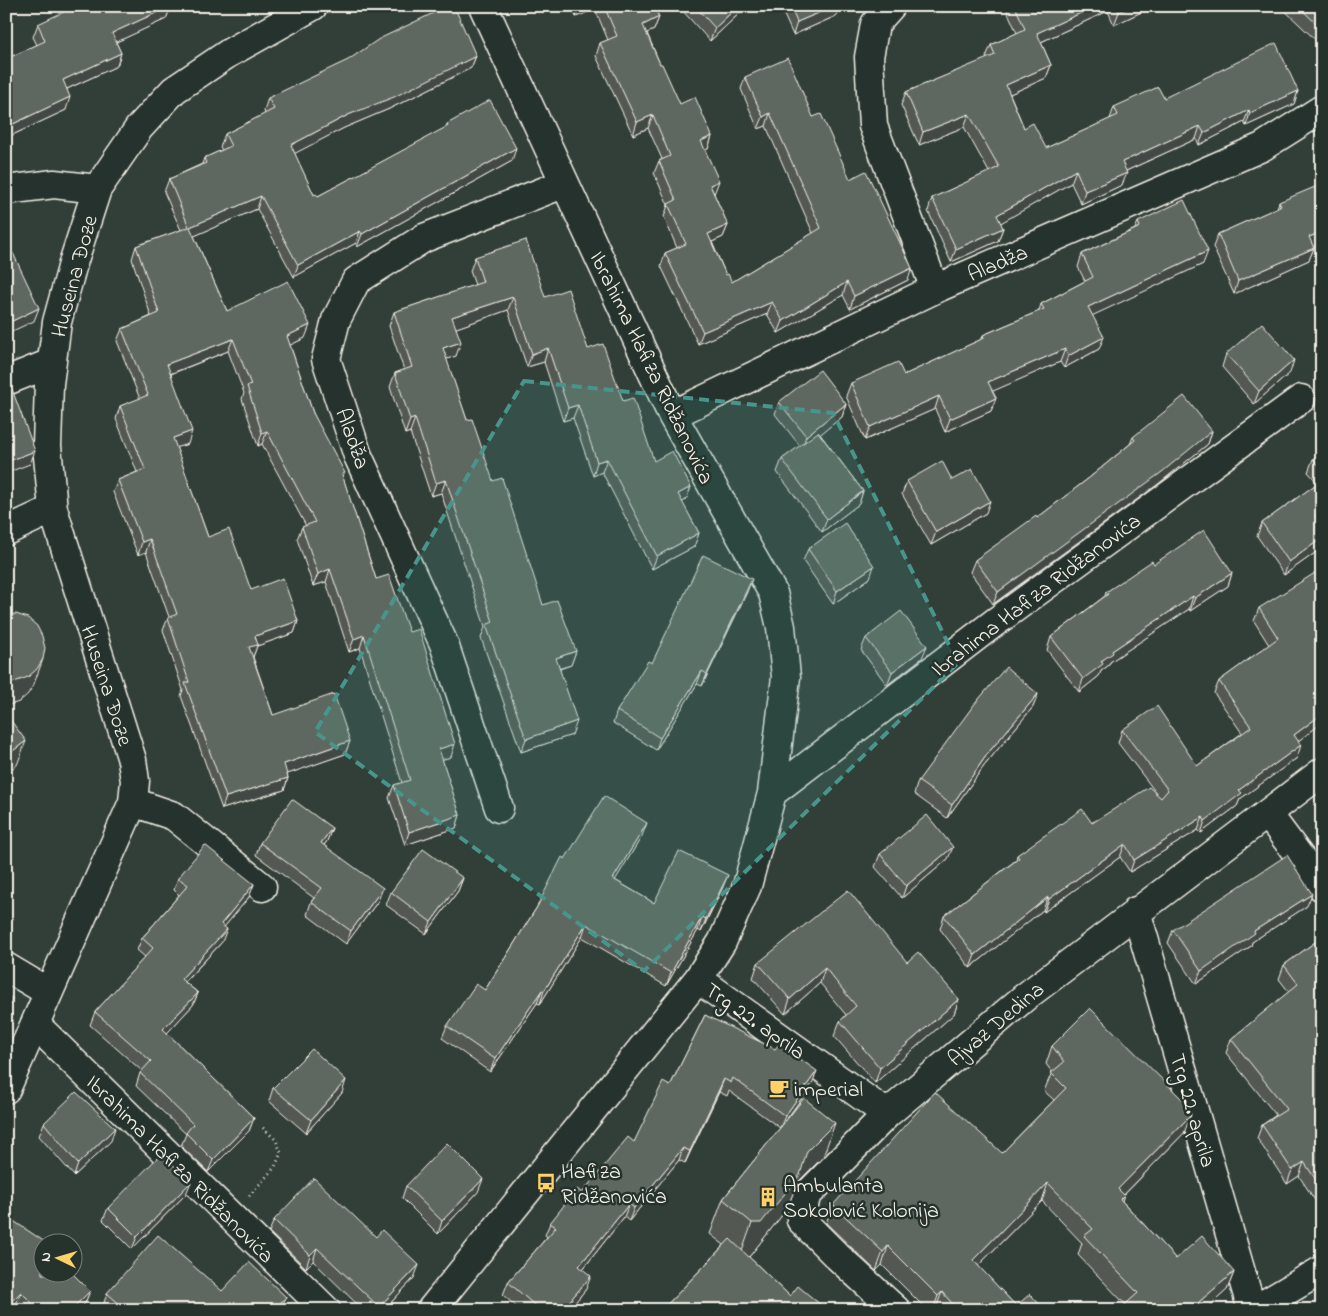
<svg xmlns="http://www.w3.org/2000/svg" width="1328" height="1316" viewBox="0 0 1328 1316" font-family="'Indie Flower',sans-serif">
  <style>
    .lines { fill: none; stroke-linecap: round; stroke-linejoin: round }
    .minor-casing { stroke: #f4f1e8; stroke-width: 31 }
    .path { stroke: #f4f1e8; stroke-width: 3; stroke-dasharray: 1 4; stroke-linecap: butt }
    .minor { stroke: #26332d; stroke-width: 28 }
    .wall { fill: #525953; stroke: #f4f1e8 }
    .shaded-wall { fill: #424944; stroke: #f4f1e8 }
    .building { fill: #5f6861; stroke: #f4f1e8 }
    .marked { fill: #48958c; fill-opacity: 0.2; stroke: #48958c; stroke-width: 4; stroke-dasharray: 10 6; stroke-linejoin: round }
    .labels { text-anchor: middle; stroke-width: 5; stroke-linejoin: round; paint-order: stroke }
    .street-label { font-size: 22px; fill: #f4f1e8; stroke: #26332d }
    .poi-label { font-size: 22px; fill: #f4f1e8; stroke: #26332d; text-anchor: start }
  </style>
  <rect width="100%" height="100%" fill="#323e38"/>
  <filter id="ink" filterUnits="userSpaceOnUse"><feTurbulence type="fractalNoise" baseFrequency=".02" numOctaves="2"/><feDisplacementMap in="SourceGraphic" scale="10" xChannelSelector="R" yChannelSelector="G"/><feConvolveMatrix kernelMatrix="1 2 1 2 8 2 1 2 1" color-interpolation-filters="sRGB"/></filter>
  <g filter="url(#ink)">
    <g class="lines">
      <defs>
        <path id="minor" d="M891 6 875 24 869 57 873 126 935 289
          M6 190 54 184 97 189
          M6 381 51 363
          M672 415 935 289 1262 147 1322 109
          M6 531 53 509
          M772 793 994 623 1301 399
          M133 802 174 816 262 887
          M499 808 444 644 358 456 326 359 336 320 356 281 424 238 563 184
          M1268 814 1322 887
          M1136 911 1252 1310
          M6 967 48 992
          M698 979 887 1114
          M36 1025 326 1310
          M6 1089 133 802 135 781 132 760 53 509 47 446 49 384 57 322 74 260 97 189 139 128 174 90 229 53 313 6
          M431 1310 698 979 722 942 747 886 772 793 786 677 781 627 773 593 672 415 483 6
          M896 1310 837 1256 801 1220 806 1196 887 1114 1025 997 1322 772
          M1254 1310 1322 1270"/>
      </defs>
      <use href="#minor" class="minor-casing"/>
      <path class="path" d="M249 1196 275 1167 281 1153 276 1140 261 1126"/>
      <use href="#minor" class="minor"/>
    </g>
    <path class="wall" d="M171 6 166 19 116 42 121 53 117 66 67 89 66 110 8 137 6 133V59L37 45 33 37 38 24Z
      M571 6H654L659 17 654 30 647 33 660 64 680 104 712 136 708 149 705 150 714 194 728 225 723 237 712 242 726 275 732 282 813 233 766 126 758 129 741 89 745 77 813 117 908 280 850 309 843 295 778 333 767 314 698 344 661 266 665 253 677 248 664 217 668 205 654 173 659 161 662 159 648 128 633 135 596 56 600 43 608 40 595 9 576 17Z
      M682 6H745L744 9 710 41 681 9Z
      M780 6H839L836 16 793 35Z
      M1005 6H1154L1114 25 1108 11 1041 42 1051 65 1046 78 1010 94 1024 128 1046 148 1110 119 1114 107 1164 98 1298 91 1294 104 1246 126 1244 122 1199 145 1196 139 1126 171 1122 185 1081 204 1071 183 1000 223 1003 228 998 241 951 262 928 211 932 198 989 172 964 127 919 145 901 105 906 92 987 59 986 57 991 45 1017 33Z
      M1280 6H1322V46Z
      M476 56 471 68 389 109 344 128 294 153 314 195 318 196 446 128 447 124 512 161 357 247 356 243 294 277 257 209 194 236 227 311 305 338 290 345 313 413 343 478 376 579 451 757 442 759 460 815 456 828 405 845 389 798 394 785 402 783 360 648 349 652 326 582 313 586 297 539 302 527 306 526 262 444 258 446 242 399 244 393 228 351 171 374 188 444 176 447 208 537 251 590 298 621 294 633 257 646 253 657 273 715 350 741 345 754 287 774 288 778 284 790 222 809 181 696 183 690 163 630 168 618 169 617 146 552 138 555 113 492 118 480 137 472 116 419 120 406 140 399 117 341 122 329 151 316 132 259 136 246 181 230 164 192 169 179 202 164 204 158 222 150 220 147 225 134 265 114 264 111 268 98Z
      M1279 202 1322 243 1313 246 1314 248 1309 260 1234 294 1213 247 1218 234 1277 208Z
      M1138 222 1203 264 1092 315 1099 349 1064 368 1060 362 992 391 996 398 991 411 945 432 935 409 865 440 846 396 851 383 904 375 982 339 983 335 1039 311 1041 304 1085 281 1078 267 1082 254 1135 229Z
      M475 257 545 297 588 349 623 401 654 461 691 487 686 500 682 502 699 533 694 547 652 569 602 472 593 476 573 418 563 421 544 362 527 367 508 310 456 328V356L446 359 467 420 543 605 576 651 571 665 560 669 572 735 521 752 481 638 485 627 441 493 431 496 410 432 405 434 390 387 395 373 404 370 389 326 394 312 475 285 470 271Z
      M1226 354 1290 373 1254 404 1222 367Z
      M779 402 846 404 842 417 820 434 863 491 859 504 822 532 777 472 782 459 800 446 775 414Z
      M1212 431 1208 444 1157 485 993 604 970 572 975 560 1037 518 1089 478 1130 444 1133 437Z
      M1322 451V517L1318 520 1322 538V548L1284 575 1257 536 1262 523 1318 483 1308 472 1313 459Z
      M952 480 986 513 931 545 902 494 907 481Z
      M808 549 870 578 833 604 803 561Z
      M1154 564 1232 573 1228 586 1190 611 1189 609 1110 662 1109 665 1101 671 1099 676 1079 692 1047 650 1051 637 1105 596 1106 592Z
      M1322 584V723L1298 741 1297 758 1240 799 1237 806 1201 833 1198 830 1130 872 1120 857 1044 912 1043 910 970 968 940 929 944 916 1016 860 1017 855 1157 794 1118 743 1122 730 1197 766 1242 733 1214 693 1219 681 1269 645 1254 621 1259 608Z
      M747 592 702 686 697 684 656 750 613 723 617 711 652 663Z
      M866 638 922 658 887 685 861 650Z
      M1038 694 1033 707 984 766 947 818 914 794 918 781Z
      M332 828 327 841 324 845 378 901 346 944 307 915 311 902 314 898 256 855 260 843Z
      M642 836 615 880 654 903 723 887 701 932 698 930 666 986 582 937 540 1004 537 1003 490 1072 442 1038 447 1026 485 990 537 907 565 859Z
      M880 854 948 859 902 898 875 867Z
      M178 878 254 884 249 897 224 927 222 942 185 982 198 993 193 1005 167 1033 254 1118 249 1131 208 1172 181 1146 186 1134 136 1086 140 1073 142 1071 90 1025 95 1012 145 957 137 950 142 938 179 895 174 890Z
      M463 878 458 891 426 934 386 905 391 892Z
      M1307 906 1252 942 1251 946 1196 984 1168 943 1173 930Z
      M1322 937V1211L1299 1176 1287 1184 1257 1138 1262 1125 1276 1115 1226 1053 1231 1039 1289 992 1279 979 1284 965Z
      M907 962 959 999 954 1014 875 1083 834 1036 840 1021 846 1015 820 983 785 1014 753 978 758 963Z
      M705 1015 812 1084 787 1119 823 1157 797 1183 787 1209 749 1257 790 1296 827 1310H662L724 1245 710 1234 723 1199 780 1128 729 1091 727 1096 719 1092 685 1163 679 1160 629 1221 624 1217 583 1269 586 1289 569 1310H520L503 1295 508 1282 547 1237 545 1235 550 1223 582 1193 634 1142 670 1086Z
      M1052 1046 1184 1133 1124 1195 1122 1201 1176 1259 1234 1272 1227 1290 1205 1309 1125 1304 1078 1255 1082 1243 1042 1201 978 1266 1016 1306 1045 1310H927L882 1265 876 1271 826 1223 833 1205 1002 1153 1054 1100 1044 1091 1052 1072 1046 1064Z
      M273 1088 342 1093 306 1133 269 1101Z
      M44 1123 111 1141 74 1176 39 1136Z
      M406 1186 478 1192 438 1234 402 1198Z
      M186 1194 132 1249 103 1220 108 1208Z
      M274 1220 414 1278 384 1310H363L313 1261 306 1268 269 1232Z
      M42 1244 90 1291 85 1303 79 1310H22L16 1304 11 1310Z
      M222 1291 281 1310H107L103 1306 107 1293Z"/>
    <path class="shaded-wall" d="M171 6 166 19 108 46 112 33Z
      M580 6H596L595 9 576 17Z
      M738 6H745L744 9 710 41 715 28Z
      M835 6H839L836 16 793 35 797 22Z
      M1096 6H1110L1108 11 1032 46 1037 33Z
      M1132 6H1154L1114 25 1119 12Z
      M659 17 654 30 638 37 643 25Z
      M121 53 117 66 58 93 63 80Z
      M476 56 471 68 389 109 344 128 286 158 291 145 348 115Z
      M1051 65 1046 78 1001 98 1006 85Z
      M1298 91 1294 104 1246 126 1250 113Z
      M70 97 66 110 8 137 13 124Z
      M1249 110 1244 122 1199 145 1204 133Z
      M770 113 766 126 758 129 763 117Z
      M969 114 964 127 919 145 923 132Z
      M653 115 648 128 633 135 637 122Z
      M1200 126 1196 139 1117 175 1122 162Z
      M712 136 708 149 696 154 701 141Z
      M516 148 512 161 357 247 362 234Z
      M1076 170 1071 183 992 228 997 215Z
      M1127 173 1122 185 1081 204 1085 191Z
      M719 181 714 194 710 185Z
      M261 196 257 209 185 240 190 227Z
      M728 225 723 237 703 246 708 234Z
      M1003 228 998 241 951 262 956 249Z
      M360 231 356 243 294 277 298 265Z
      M1322 232V243L1305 250 1309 237Z
      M1314 248 1309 260 1234 294 1238 281Z
      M1208 251 1203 264 1083 320 1088 307Z
      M912 268 908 280 850 309 854 296Z
      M847 282 843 295 778 333 783 321Z
      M513 297 508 310 448 331 452 317Z
      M772 302 767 314 698 344 703 332Z
      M39 308 34 321 6 334V324Z
      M310 325 305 338 282 349 287 336Z
      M1104 337 1099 349 1064 368 1068 356Z
      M233 339 228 351 162 377 167 364Z
      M461 342 456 356 438 362 443 348Z
      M548 348 544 362 527 367 532 354Z
      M1065 349 1060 362 984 395 988 382Z
      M1294 360 1290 373 1254 404 1259 391Z
      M939 396 935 409 865 440 870 427Z
      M996 398 991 411 945 432 950 419Z
      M846 404 842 417 802 449 806 436Z
      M578 405 573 418 563 421 568 408Z
      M415 418 410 432 405 434 410 420Z
      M192 431 188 444 168 450 173 438Z
      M267 431 262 444 258 446 262 433Z
      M1212 431 1208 444 1157 485 993 604 998 592Z
      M35 451 30 464 6 473V462Z
      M607 459 602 472 593 476 597 462Z
      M446 480 441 493 431 496 436 483Z
      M691 487 686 500 673 507 678 494Z
      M863 491 859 504 822 532 827 519Z
      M990 501 986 513 931 545 936 532Z
      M1322 508V517L1310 527 1315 515Z
      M699 533 694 547 652 569 657 556Z
      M1322 538V548L1284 575 1289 562Z
      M150 539 146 552 138 555 142 542Z
      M874 566 870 578 833 604 837 591Z
      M330 569 326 582 313 586 318 574Z
      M1232 573 1228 586 1190 611 1195 598Z
      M752 579 747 592 702 686 707 674Z
      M1193 596 1189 609 1110 662 1109 665 1101 671 1099 676 1079 692 1083 679 1112 651Z
      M298 621 294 633 257 646 253 657 245 660 249 647 255 636Z
      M364 635 360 648 349 652 354 639Z
      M927 646 922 658 887 685 892 672Z
      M576 651 571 665 551 671 556 658Z
      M43 659 34 684 28 694 19 702 6 706V685Z
      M702 671 697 684 656 750 660 738Z
      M1038 694 1033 707 984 766 947 818 952 805 988 753Z
      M1322 714V723L1289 748 1294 735Z
      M577 721 572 735 521 752 526 739Z
      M26 741 17 765 6 773V756Z
      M350 741 345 754 279 777 284 764Z
      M455 744 451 757 434 762 439 749Z
      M1301 745 1297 758 1240 799 1237 806 1201 833 1205 821 1239 790Z
      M288 778 284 790 222 809 226 797Z
      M460 815 456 828 405 845 409 832Z
      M1203 817 1198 830 1130 872 1134 860Z
      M647 823 642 836 608 892 613 879Z
      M332 828 327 841 317 855 321 843Z
      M1125 844 1120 857 1044 912 1049 899Z
      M953 847 948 859 902 898 906 886Z
      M728 875 723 887 701 932 706 919Z
      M463 878 458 891 426 934 431 922Z
      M254 884 249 897 216 937 221 924Z
      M383 888 378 901 346 944 351 931Z
      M1312 894 1307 906 1252 942 1251 946 1196 984 1201 971 1254 931Z
      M1048 897 1043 910 970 968 975 955Z
      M702 917 698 930 666 986 671 973Z
      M586 924 582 937 540 1004 544 991Z
      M227 929 222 942 176 991 181 979Z
      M825 968 820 983 785 1014 790 999Z
      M542 990 537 1003 490 1072 495 1059Z
      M198 993 193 1005 159 1042 163 1029Z
      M12 998 8 1011 6 1014V1009Z
      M959 999 954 1014 875 1083 880 1068Z
      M817 1071 812 1084 780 1128 785 1116Z
      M724 1079 719 1092 685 1163 690 1151Z
      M346 1080 342 1093 306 1133 311 1120Z
      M1191 1115 1184 1133 1112 1207 1118 1189Z
      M254 1118 249 1131 208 1172 213 1160Z
      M835 1123 823 1157 797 1183 787 1209 749 1257H740L752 1223 807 1151Z
      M115 1128 111 1141 74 1176 78 1164Z
      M683 1148 679 1160 629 1221 634 1208Z
      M1304 1162 1299 1176 1287 1184 1292 1170Z
      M483 1179 478 1192 438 1234 442 1221Z
      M191 1182 186 1194 132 1249 137 1237Z
      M1048 1183 1042 1201 966 1278 973 1260Z
      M629 1204 624 1217 575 1279 579 1266Z
      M888 1246 882 1265 876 1271 883 1252Z
      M317 1248 313 1261 306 1268 310 1255Z
      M419 1265 414 1278 384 1310H378L379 1307Z
      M1234 1272 1227 1290 1205 1310 1199 1302Z
      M591 1276 586 1289 569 1310H562Z
      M90 1291 85 1303 79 1310H71Z
      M21 1292 16 1304 11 1310H6V1307Z
      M942 1292 935 1310H933L938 1296Z
      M286 1297 281 1310H274Z"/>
    <path class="building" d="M76 6H171L112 33 121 53 63 80 70 97 13 124 6 110V59L45 41 38 24Z
      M448 6H454L476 56 394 97 348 115 291 145 314 195 316 194 318 196 448 126 447 124 490 100 516 148 362 234 360 231 298 265 261 196 190 227 227 311 288 281 310 325 287 336 313 413 345 473 342 474 376 579 389 575 409 632 419 629 455 744 439 749 460 815 409 832 394 785 410 780 364 635 354 639 330 569 318 574 302 527 315 522 267 431 262 433 247 386 251 385 233 339 167 364 192 431 173 438 208 537 229 529 251 590 283 578 298 621 255 636 258 645 249 647 273 715 334 694 350 741 284 764 288 778 226 797 185 683 189 682 168 618 177 614 150 539 142 542 118 480 145 469 120 406 148 395 122 329 159 313 136 246 189 227 169 179 206 163 204 158 231 146 225 134 274 109 268 98 348 60 379 39Z
      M604 6H654L659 17 643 25 660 64H662L680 104 695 97 712 136 701 141 719 181 710 185 728 225 708 234 726 275 728 274 732 282 821 228 770 113 763 117 745 77 788 58 813 117 821 114 850 179 866 171 912 268 854 296 847 282 783 321 772 302 703 332 665 253 686 244 668 204 676 200 659 161 670 156 653 115 637 122 600 43 617 36Z
      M695 6H738L715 28Z
      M790 6H835L797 22Z
      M1015 6H1096L1037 33 1051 65 1006 85 1024 128 1033 123 1046 148 1118 115 1114 107 1158 87 1164 98 1276 43 1298 91 1250 113 1249 110 1204 133 1200 126 1122 162 1127 173 1085 191 1076 170 997 215 1003 228 956 249 932 198 999 167 969 114 923 132 906 92 995 55 991 45 1025 29Z
      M1116 6H1132L1119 12Z
      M1298 6H1322V29Z
      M1322 184V232L1309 237 1314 248 1238 281 1218 234 1281 206 1279 202Z
      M1184 200 1208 251 1088 307 1104 337 1068 356 1065 349 988 382 996 398 950 419 939 396 870 427 851 383 898 362 904 375 984 338 983 335 1044 309 1041 304 1093 277 1082 254 1140 227 1138 222Z
      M526 240 545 297 568 289 588 349 603 344 623 401 633 398 654 461 672 451 691 487 678 494 699 533 657 556 607 459 597 462 578 405 568 408 548 348 532 354 513 297 452 317 461 342 443 348 467 420 472 419 493 481 502 478 543 605 557 600 576 651 556 658 577 721 526 739 486 625 493 622 446 480 436 483 415 418 410 420 395 373 412 367 394 312 483 282 475 257Z
      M13 253 39 308 6 324V256Z
      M1262 323 1294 360 1259 391 1226 354Z
      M820 370 846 404 806 436 779 402Z
      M10 384 35 451 6 462V385Z
      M1184 396 1212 431 1162 472 998 592 975 560 1036 516 1037 518 1089 478 1135 440 1133 437Z
      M818 432 863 491 827 519 782 459Z
      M1322 451V470L1313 459Z
      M942 461 952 480 972 469 990 501 936 532 907 481Z
      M1322 480V508L1315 515 1322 525V538L1289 562 1262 523Z
      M845 523 874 566 837 591 808 549Z
      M1204 530 1232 573 1195 598 1193 596 1112 651 1113 653 1101 661 1103 664 1083 679 1051 637 1108 594 1106 592 1152 561 1154 564Z
      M703 555 752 579 707 674 702 671 660 738 617 711 648 661 652 663Z
      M1315 573 1322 584V714L1294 735 1301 745 1239 790 1242 793 1205 821 1203 817 1134 860 1125 844 1049 899 1048 897 975 955 944 916 1019 858 1017 855 1082 809 1092 823 1149 787 1161 798 1168 790 1122 730 1157 706 1197 766 1251 727 1219 681 1278 638 1259 608Z
      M901 611 927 646 892 672 866 638Z
      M16 614 28 618 37 626 42 636 45 648 43 659 37 669 28 677 6 685V615Z
      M1006 667 1038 694 988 753 952 805 918 781 973 706Z
      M6 714 26 741 6 756Z
      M604 796 647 823 613 879 654 903 679 851 728 875 706 919 702 917 671 973 586 924 544 991 542 990 495 1059 447 1026 476 984 485 990 537 907 562 857 565 859Z
      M292 799 332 828 321 843 383 888 351 931 311 902 322 888 260 843Z
      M927 815 953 847 906 886 880 854Z
      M205 845 254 884 221 924 227 929 181 979 198 993 163 1029 254 1118 213 1160 186 1133 193 1124 140 1073 151 1061 95 1012 153 948 142 938 188 885 178 878Z
      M423 849 463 878 431 922 391 892Z
      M1287 855 1312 894 1254 931 1255 933 1201 971 1173 930Z
      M848 890 907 962 918 952 959 999 880 1068 840 1021 856 1006 825 968 790 999 758 963Z
      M1322 937V1189L1304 1162 1292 1170 1262 1125 1287 1109 1231 1039 1298 984 1284 965Z
      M6 995 12 998 6 1009Z
      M1090 1008 1188 1105 1191 1115 1118 1189 1124 1195 1120 1199 1176 1259 1202 1236 1234 1272 1199 1302 1206 1310H1119L1138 1293 1084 1236 1093 1229 1048 1183 973 1260 1016 1306 1030 1294 1045 1310H958L942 1292 938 1296 888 1246 883 1252 833 1205 935 1092 1002 1153 1066 1088 1051 1073 1064 1062 1052 1046Z
      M705 1015 775 1049 779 1044 817 1071 785 1116 733 1078 731 1083 724 1079 690 1151 683 1148 634 1208 629 1204 579 1266 591 1276 562 1310H540L508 1282 556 1227 550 1223 577 1189 582 1193 628 1137 634 1142 663 1082 670 1086Z
      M312 1049 346 1080 311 1120 273 1088Z
      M76 1092 115 1128 78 1164 44 1123Z
      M804 1098 835 1123 807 1151 800 1175 761 1223H752L723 1199Z
      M447 1143 483 1179 442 1221 406 1186Z
      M160 1155 165 1160 166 1158 191 1182 137 1237 108 1208Z
      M314 1178 376 1237 382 1230 419 1265 379 1307 317 1248 310 1255 274 1220Z
      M6 1216 45 1242 44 1244H42V1274L72 1273 90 1291 71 1310H39L21 1292 6 1307Z
      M158 1235 222 1291 249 1262 286 1297 274 1310H126L107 1293Z
      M730 1239 790 1296 798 1286 827 1310H662Z
      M866 1302 873 1310H858Z"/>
  </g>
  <path class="marked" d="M524 381 833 413 958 663 644 971 315 732Z"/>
  <defs>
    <symbol id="cafe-bare" viewBox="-9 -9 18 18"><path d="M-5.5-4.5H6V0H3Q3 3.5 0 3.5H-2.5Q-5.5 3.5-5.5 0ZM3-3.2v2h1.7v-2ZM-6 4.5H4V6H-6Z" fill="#ffd166" stroke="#26332d" stroke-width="2.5" paint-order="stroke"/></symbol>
    <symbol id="bus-bare" viewBox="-9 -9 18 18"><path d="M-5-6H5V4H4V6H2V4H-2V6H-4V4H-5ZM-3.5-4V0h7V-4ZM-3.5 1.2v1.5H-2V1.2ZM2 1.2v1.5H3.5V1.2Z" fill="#ffd166" stroke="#26332d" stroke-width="2.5" paint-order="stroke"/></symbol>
    <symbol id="building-bare" viewBox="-9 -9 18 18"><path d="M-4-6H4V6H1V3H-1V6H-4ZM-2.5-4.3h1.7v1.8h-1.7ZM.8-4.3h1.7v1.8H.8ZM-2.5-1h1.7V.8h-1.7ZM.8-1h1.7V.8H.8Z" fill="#ffd166" stroke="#26332d" stroke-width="2.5" paint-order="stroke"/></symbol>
  </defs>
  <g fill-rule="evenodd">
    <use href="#cafe-bare" x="765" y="1074" width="28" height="28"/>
    <use href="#bus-bare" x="532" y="1169" width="28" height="28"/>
    <use href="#building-bare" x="754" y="1183" width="28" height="28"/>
  </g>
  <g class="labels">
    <g class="street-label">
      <text transform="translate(997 262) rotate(-23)" y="8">Aladža</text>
      <text transform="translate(73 276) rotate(-75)" y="8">Huseina Đoze</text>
      <text transform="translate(653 367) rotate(64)" y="8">Ibrahima Hafiza Ridžanovića</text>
      <text transform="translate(354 438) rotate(70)" y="8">Aladža</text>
      <text transform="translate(1035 594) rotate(-37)" y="8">Ibrahima Hafiza Ridžanovića</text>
      <text transform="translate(108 685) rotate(72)" y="8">Huseina Đoze</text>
      <text transform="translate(756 1020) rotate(35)" y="8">Trg 22. aprila</text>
      <text transform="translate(995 1023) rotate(-40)" y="8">Ajvaz Dedina</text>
      <text transform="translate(1194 1110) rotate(74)" y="8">Trg 22. aprila</text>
      <text transform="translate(181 1168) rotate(45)" y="8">Ibrahima Hafiza Ridžanovića</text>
    </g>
    <g class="poi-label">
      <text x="794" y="1096">imperial</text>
      <text x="561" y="1178">Hafiza<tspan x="561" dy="25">Ridžanovića</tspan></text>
      <text x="783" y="1192">Ambulanta<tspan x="783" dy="25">Sokolović Kolonija</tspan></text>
    </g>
  </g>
  <rect width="1328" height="1316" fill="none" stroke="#26332d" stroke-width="25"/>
  <rect x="12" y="12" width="1303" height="1291" fill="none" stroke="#f4f1e8" stroke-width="2" filter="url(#ink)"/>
  <g transform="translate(58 1258) rotate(275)"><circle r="24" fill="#26332d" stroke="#787f78"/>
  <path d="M0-4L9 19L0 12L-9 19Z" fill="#ffd166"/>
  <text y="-8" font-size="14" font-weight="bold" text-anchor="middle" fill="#f4f1e8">N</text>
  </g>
</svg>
